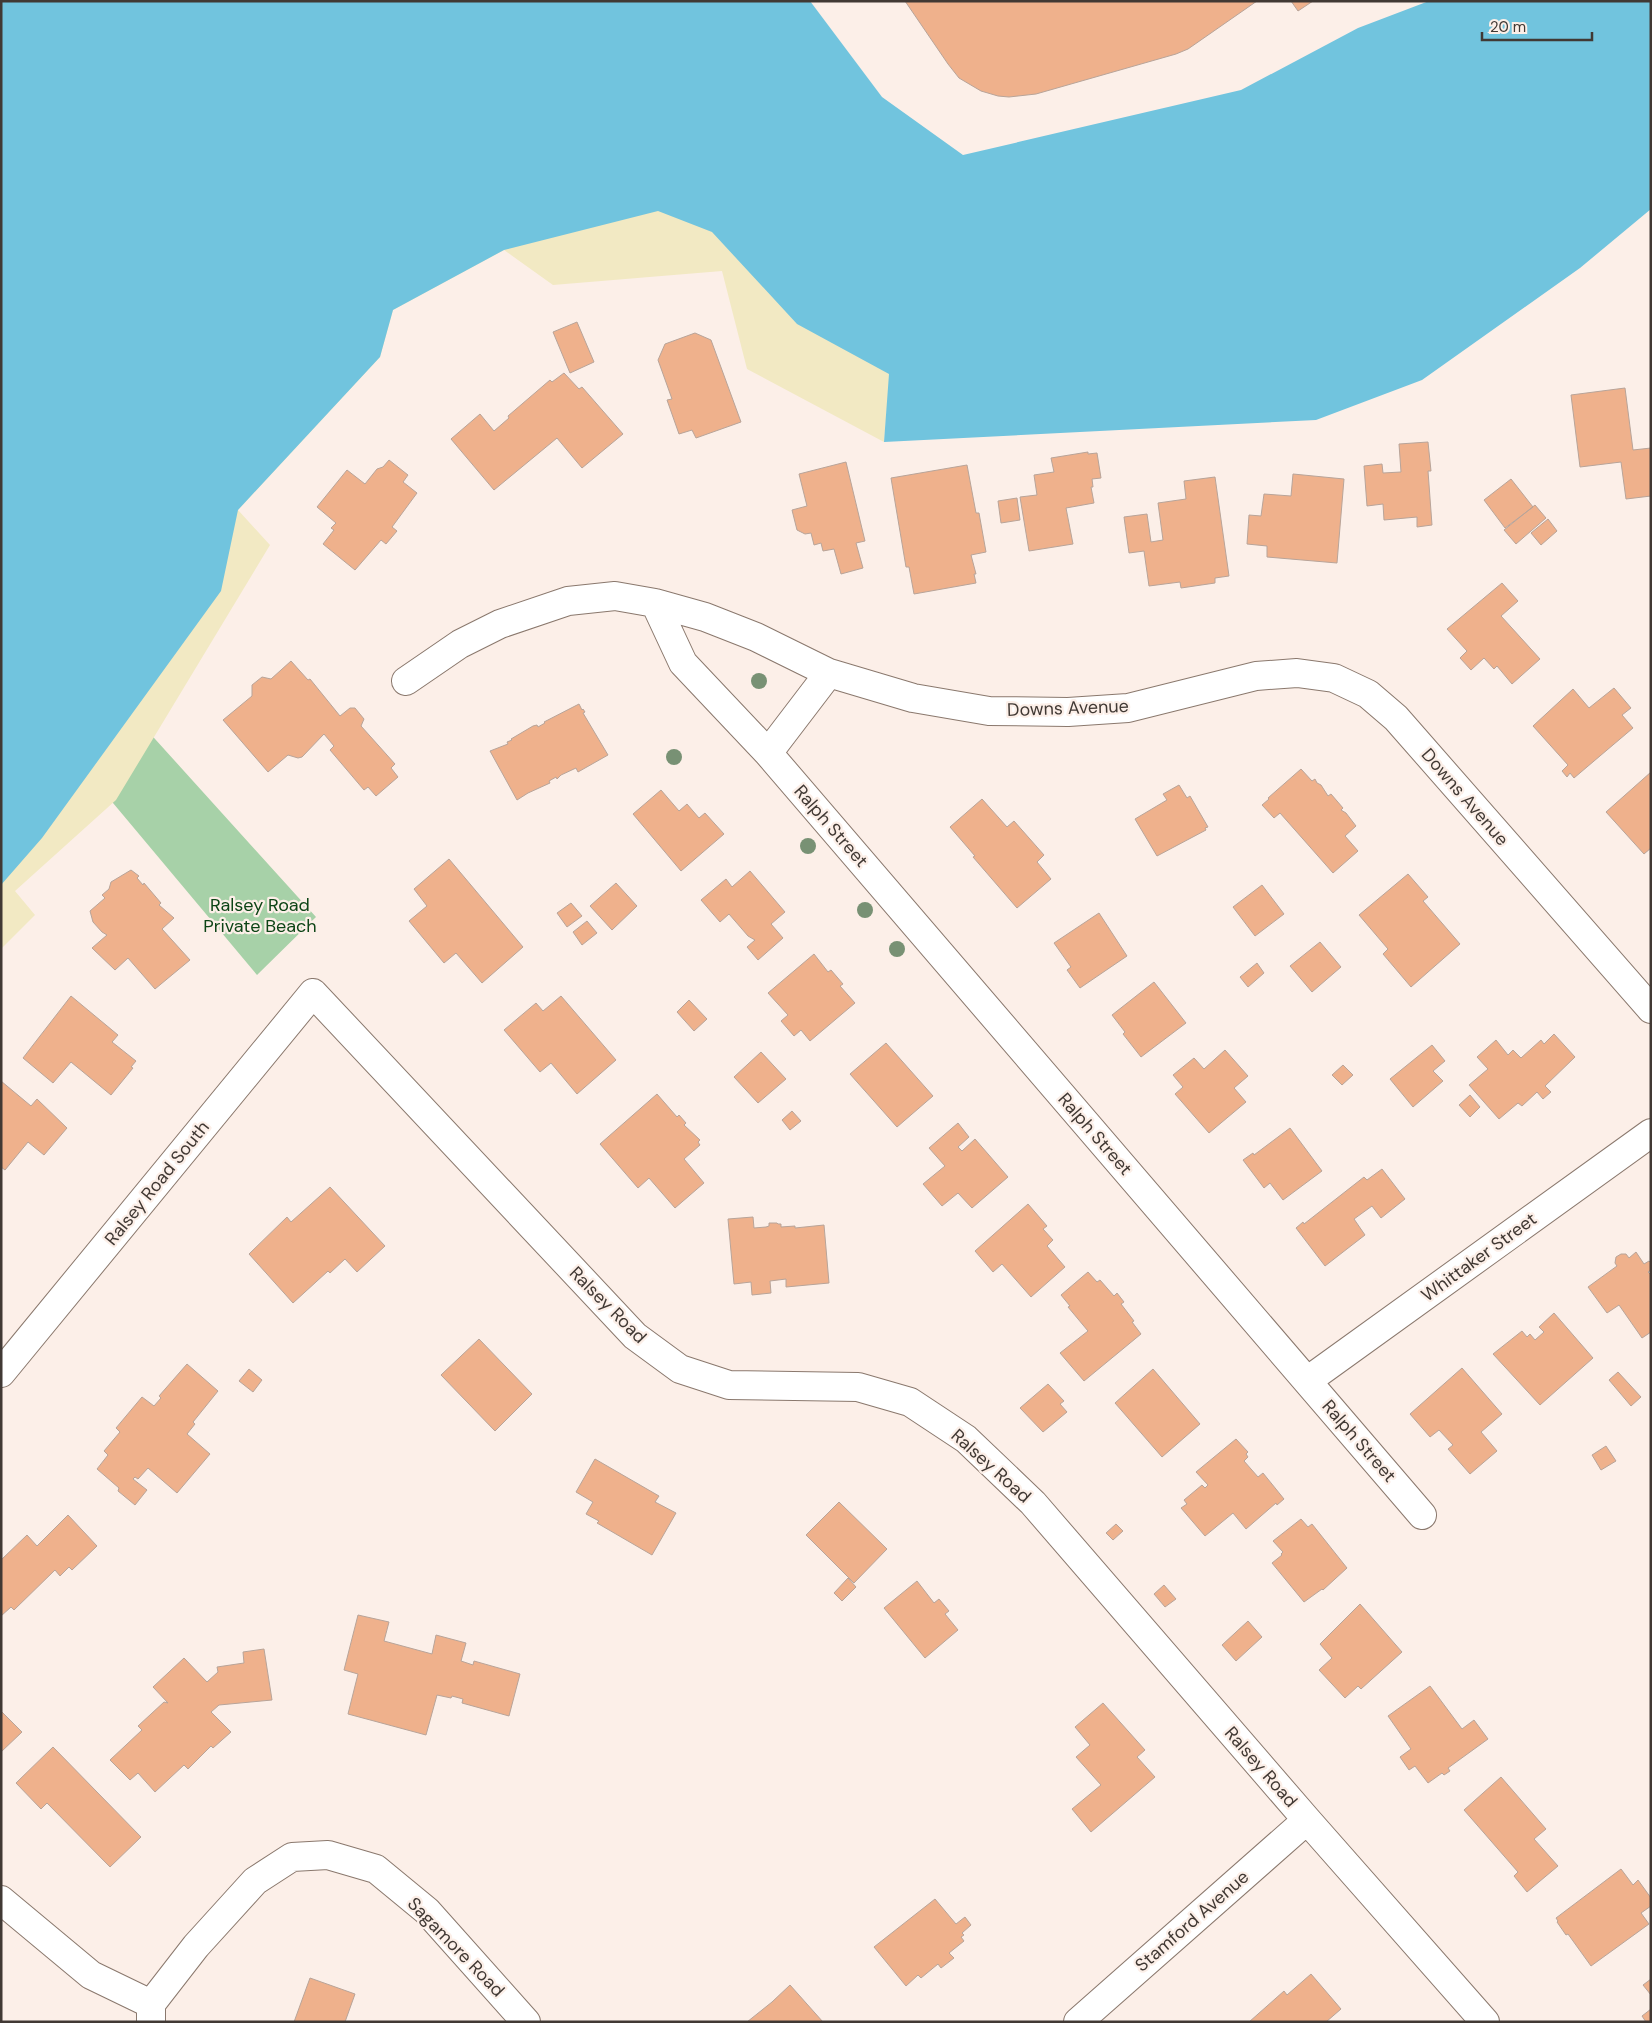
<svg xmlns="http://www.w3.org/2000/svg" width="1652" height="2023" viewBox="0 0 1652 2023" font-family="'DM Sans',sans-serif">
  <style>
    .green { fill: #a7d1a8 }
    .sand { fill: #f2e9c3 }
    .water { fill: #71c4de }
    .building { fill: #efb18c; stroke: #b8a499 }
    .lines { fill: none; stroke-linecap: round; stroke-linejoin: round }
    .minor-casing { stroke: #8a786d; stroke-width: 30 }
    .minor { stroke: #fff; stroke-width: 28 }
    .tree { fill: #789174 }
    .labels { text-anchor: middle; stroke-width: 4.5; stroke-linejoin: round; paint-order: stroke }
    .street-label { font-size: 18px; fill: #413934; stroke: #fcefe8 }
    .park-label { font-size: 18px; fill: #0c4415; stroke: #fcefe8 }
  </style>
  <rect width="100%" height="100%" fill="#fcefe8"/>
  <path class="green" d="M108 687 316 917 257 975 113 803 39 725Z"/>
  <path class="sand" d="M593 123 890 374 884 442 747 369 722 271 553 285 504 250 393 310 380 357 238 510 270 545 116 800 15 891 35 915 1 949V757L242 440Z"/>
  <path class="water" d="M1 1H810L882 97 963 155 1241 90 1358 28 1429 1H1651V209L1580 268 1422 380 1316 420 884 442 889 374 797 324 712 232 658 211 504 250 393 310 380 357 238 510 221 591 42 838 1 885Z"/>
  <path class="building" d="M905 1H1257L1188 49 1176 54 1036 94 1009 97 998 96 981 91 959 78 948 64Z
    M1291 1H1313L1298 11Z
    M577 322 594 362 570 373 553 332Z
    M695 333 711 340 741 422 696 438 692 430 679 434 667 400 672 399 658 360 665 344Z
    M564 373 579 389 582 387 623 434 582 468 557 438 494 490 451 439 480 414 494 431 509 418 508 416 550 380 552 382Z
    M1625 388 1633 450 1651 448V496L1626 499 1621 462 1580 467 1571 395Z
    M1428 442 1431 471H1428L1432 525 1417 527V517L1384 520 1383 504 1367 506 1364 466 1382 464 1383 473 1401 472 1399 444Z
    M1088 452V454L1097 453 1101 478 1092 479 1093 487H1091L1094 503 1066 508 1073 544 1029 551 1020 497 1037 495 1034 475 1054 472 1051 458Z
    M389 460 408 475 403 482 417 493 392 527 397 531 386 544 381 540 355 570 323 544 334 530 331 528 336 523 317 507 347 470 365 484 377 469 383 467Z
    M846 462 865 541 856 543 863 568 841 574 834 549 823 551 821 543 814 545 811 533 805 534 797 530 792 510 807 506 799 474Z
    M967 465 976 513H979L986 552 971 555 976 574H974L976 583 914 594 909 567H906L891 478Z
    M1293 474 1344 479 1337 563 1267 557V546L1247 544 1249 515 1261 516 1264 494 1291 496Z
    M1215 477 1229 576 1215 578V583L1181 588 1180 582 1149 586 1144 551 1129 553 1124 517 1147 514 1151 542 1163 540 1158 503 1186 499 1184 481Z
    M1511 479 1533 507 1505 528 1484 500Z
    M1017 498 1020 520 1001 523 998 501Z
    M1535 505 1546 518 1516 544 1504 530Z
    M1548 519 1557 531 1541 545 1531 533Z
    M1502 583 1518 601 1501 616 1540 659 1512 684 1497 666 1494 669 1484 658 1471 670 1460 658 1467 651 1447 629Z
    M291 661 308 680 310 679 340 716 350 708H355L364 719 361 726 395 764 391 768 398 777 376 796 368 787 364 790 330 750 334 746 324 734 302 757 298 758 288 755 268 772 223 720 252 696V685L262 677 271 679Z
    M1614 688 1631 708 1622 715 1633 728 1574 778 1570 773 1567 777 1562 771 1568 765 1533 726 1573 689 1589 708Z
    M579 704 582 710 583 709 585 712 583 713 608 755 578 772 576 768 561 775 557 779 556 777 549 781 550 783 528 793 517 800 490 751 508 744 507 742 512 740 511 739 533 726 537 725 538 727 545 723 544 722Z
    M1301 769 1312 781 1315 779 1317 783 1321 785 1328 796 1331 794 1343 808 1341 810 1346 813 1356 826 1345 836 1358 851 1333 873 1280 813 1274 818 1262 805 1269 799 1268 798Z
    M1651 772V848L1644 854 1606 812Z
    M1179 785 1187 798 1190 796 1208 827 1205 828 1206 830 1157 856 1135 819 1167 800 1163 794Z
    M661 790 679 811 687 804 699 818 705 813 724 834 681 871 633 814Z
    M982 799 1007 827 1014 821 1044 855 1037 862 1051 879 1017 908 973 857 975 856 950 827Z
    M449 859 523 947 482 983 456 953 444 963 409 921 427 906 414 889Z
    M131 870 139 876 137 878 143 885 144 883 161 903 159 905 174 918 162 929 190 960 155 989 128 958 115 970 92 948 107 935 102 932 93 922 90 911 105 898 102 895 109 889 111 882Z
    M750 871 785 912 771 924 783 938 758 960 747 947 755 940 748 936 729 914 720 922 701 900 726 879 732 887Z
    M1408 874 1428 897 1423 901 1460 944 1411 987 1383 954 1388 949 1359 915Z
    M616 883 637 906 612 930 590 906Z
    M1262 885 1284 914 1255 936 1233 907Z
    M571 903 582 916 567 927 557 913Z
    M1099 913 1127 956 1080 988 1067 970 1071 967 1054 943Z
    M587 921 597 933 582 945 573 932Z
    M1320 942 1341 967 1312 992 1290 966Z
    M814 954 828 972 831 970 843 984 840 986 855 1003 810 1041 801 1030 794 1036 781 1021 788 1015 768 993Z
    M1257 963 1264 973 1248 987 1240 977Z
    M1154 982 1186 1023 1141 1057 1123 1034 1125 1032 1112 1015Z
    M71 996 118 1035 112 1042 136 1061 131 1067 133 1068 111 1095 71 1062 53 1083 23 1058Z
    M561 996 616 1060 577 1094 551 1063 540 1072 504 1030 536 1003 543 1011Z
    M689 1000 707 1019 694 1031 677 1012Z
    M1554 1034 1575 1057 1545 1086 1551 1092 1543 1099 1537 1092 1522 1106 1518 1103 1499 1119 1469 1085 1488 1069 1477 1057 1496 1040 1508 1055 1513 1050 1521 1058 1541 1040 1544 1044Z
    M886 1043 933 1096 897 1127 850 1074Z
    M1432 1045 1445 1061 1433 1071 1443 1081 1413 1107 1390 1079Z
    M1225 1050 1248 1076 1234 1088 1246 1102 1209 1133 1175 1094 1183 1087 1173 1075 1194 1058 1204 1069Z
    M761 1052 786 1079 758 1103 734 1077Z
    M1343 1065 1353 1075 1342 1085 1332 1075Z
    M1 1081 31 1106 37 1099 67 1128 44 1155 28 1142 5 1170 1 1167Z
    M657 1094 677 1117 679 1115 686 1123 684 1125 700 1140 698 1142 700 1145 684 1159 704 1183 675 1208 649 1178 638 1188 600 1144Z
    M1470 1095 1480 1107 1470 1117 1459 1105Z
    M792 1111 801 1121 790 1130 782 1120Z
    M958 1123 969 1137 958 1147 962 1151 975 1139 1008 1177 972 1208 958 1193 942 1206 923 1184 945 1166 929 1148Z
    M1290 1128 1322 1171 1283 1200 1270 1183 1264 1188 1243 1160 1253 1153 1254 1155Z
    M1382 1169 1405 1199 1381 1218 1372 1206 1354 1219 1365 1235 1325 1266 1296 1228 1303 1222 1304 1224 1364 1177 1367 1180Z
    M330 1187 385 1246 357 1272 345 1259 330 1273 328 1271 293 1303 249 1254 287 1217 291 1222Z
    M1028 1204 1047 1226 1043 1229 1053 1240 1047 1246 1065 1267 1031 1297 1002 1264 993 1272 975 1251Z
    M753 1217 754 1228 766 1227 769 1226V1223H777L778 1224H781V1227L795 1226V1228L824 1225 829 1283 786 1287V1279L770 1281 771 1293 752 1295 751 1282 734 1284 728 1219Z
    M1636 1252 1644 1264 1649 1261 1651 1263V1270L1648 1272 1651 1275V1332L1642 1338 1619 1305 1607 1313 1588 1287 1617 1266 1615 1263 1616 1257 1621 1254H1626L1629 1258Z
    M1088 1272 1097 1282 1100 1280 1114 1296 1117 1293 1124 1302 1121 1304 1134 1321 1132 1322 1141 1334 1084 1381 1060 1353 1088 1331 1068 1307 1070 1306 1061 1295Z
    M1554 1313 1593 1358 1540 1405 1493 1354 1522 1331 1527 1337 1530 1334 1535 1340 1544 1332 1539 1327Z
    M479 1339 532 1394 495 1431 441 1375Z
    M187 1364 218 1391 193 1422 195 1424 187 1434 210 1454 177 1493 148 1468 138 1479 135 1477 133 1479 147 1490 135 1505 118 1491 119 1488 97 1469 108 1455 104 1451 120 1432 116 1428 142 1397 154 1406 161 1398 159 1396Z
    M1462 1368 1502 1414 1481 1432 1497 1451 1470 1474 1448 1449 1453 1445 1439 1430 1430 1437 1410 1414Z
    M249 1369 262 1380 253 1392 239 1381Z
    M1153 1369 1200 1424 1162 1457 1115 1403Z
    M1618 1372 1641 1397 1631 1406 1609 1380Z
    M1048 1384 1064 1401 1060 1404 1067 1412 1043 1432 1020 1408Z
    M1236 1439 1248 1452 1246 1454 1248 1457 1244 1461 1258 1477 1263 1473 1284 1499 1277 1505 1276 1503 1246 1529 1233 1513 1205 1536 1181 1508 1187 1504 1184 1500 1202 1485 1205 1488 1208 1485 1196 1472Z
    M1606 1446 1616 1461 1601 1470 1592 1455Z
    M595 1459 659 1496 655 1502 676 1513 652 1555 597 1523 599 1521 586 1514 593 1502 576 1492Z
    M839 1502 887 1549 854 1583 806 1535Z
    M68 1515 97 1546 72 1570 69 1567 60 1576 55 1570 14 1610 11 1607 1 1616V1560L27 1535 37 1546Z
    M1301 1519 1308 1527 1312 1524 1347 1568 1323 1590 1322 1589 1304 1602 1272 1563 1282 1555 1281 1554 1283 1552 1273 1541Z
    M1116 1524 1123 1531 1113 1540 1106 1533Z
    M848 1578 856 1587 842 1601 834 1593Z
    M917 1581 934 1603 939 1599 949 1611 945 1614 958 1630 925 1658 884 1608Z
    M1164 1585 1176 1599 1165 1607 1154 1594Z
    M1360 1604 1402 1652 1361 1689 1358 1686 1345 1698 1319 1670 1332 1658 1320 1644Z
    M358 1615 389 1622 384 1641 432 1654 436 1635 466 1643 461 1661 473 1665 474 1661 520 1674 509 1716 462 1703 463 1699 452 1696 451 1698 437 1695 426 1735 348 1714 358 1674 344 1670Z
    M1248 1621 1262 1637 1236 1661 1222 1645Z
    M264 1649 272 1700 219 1705 211 1712 231 1732 213 1748 211 1746 188 1769 184 1765 155 1792 138 1773 130 1780 110 1760 142 1730 138 1726 164 1702 168 1703 153 1687 184 1658 207 1682 218 1672 217 1667 244 1663 243 1652Z
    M1430 1686 1462 1729 1474 1720 1488 1739 1448 1768 1450 1771 1444 1775 1442 1773 1428 1783 1415 1766 1409 1770 1400 1757 1411 1749 1388 1716Z
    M1103 1703 1145 1750 1137 1757 1155 1777 1091 1832 1072 1809 1101 1785 1076 1757 1090 1745 1075 1727Z
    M1 1711 22 1732 1 1752Z
    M53 1747 141 1837 110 1867 47 1803 41 1809 16 1783Z
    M1501 1777 1546 1829 1534 1839 1558 1866 1527 1892 1514 1876 1518 1872 1464 1810Z
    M1621 1869 1633 1885 1638 1880 1651 1898V1906L1641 1913 1649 1924 1591 1966 1568 1934 1566 1935 1557 1922 1558 1921 1556 1918Z
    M935 1899 956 1924 965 1917 971 1925 962 1933 964 1935 961 1937 964 1941 949 1953 954 1958 941 1968 938 1964 921 1978 918 1975 906 1986 874 1947Z
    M1311 1974 1341 2009 1326 2022H1249L1284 1991 1287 1995Z
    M310 1978 355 1994 345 2022H294Z
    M1651 1979V1995L1643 1985Z
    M790 1985 823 2022H747L772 2002Z
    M1651 2009V2022H1646L1642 2016Z"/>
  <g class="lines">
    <defs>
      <path id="minor" d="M655 603 683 663 768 753
        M829 673 768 753 1422 1515
        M406 681 460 644 500 624 568 601 615 596 655 603 705 617 756 637 829 673 913 698 989 711 1068 712 1128 708 1256 676 1297 673 1334 678 1368 694 1396 718 1651 1009
        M1 1373 313 993 635 1336 680 1369 729 1385 858 1387 910 1402 966 1439 1033 1503 1307 1820 1485 2022
        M1307 1381 1651 1133
        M1 1900 91 1975 151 2004V2021
        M151 2004 196 1946 255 1881 292 1857 328 1855 376 1869 427 1911 526 2022
        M1078 2022 1307 1820"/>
    </defs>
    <use href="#minor" class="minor-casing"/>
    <use href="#minor" class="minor"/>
  </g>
  <g class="tree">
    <circle cx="759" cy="681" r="8"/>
    <circle cx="674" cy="757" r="8"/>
    <circle cx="808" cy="846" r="8"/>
    <circle cx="865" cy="910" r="8"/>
    <circle cx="897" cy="949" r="8"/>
  </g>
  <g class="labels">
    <g class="street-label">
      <text transform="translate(1068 708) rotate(-2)" y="6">Downs Avenue</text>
      <text transform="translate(1465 797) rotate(49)" y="6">Downs Avenue</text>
      <text transform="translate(831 826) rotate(49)" y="6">Ralph Street</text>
      <text transform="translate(1095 1134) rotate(49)" y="6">Ralph Street</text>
      <text transform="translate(157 1183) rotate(-51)" y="6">Ralsey Road South</text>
      <text transform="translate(1479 1257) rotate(-36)" y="6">Whittaker Street</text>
      <text transform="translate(608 1305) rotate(45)" y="6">Ralsey Road</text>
      <text transform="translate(1359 1441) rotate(49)" y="6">Ralph Street</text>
      <text transform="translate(991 1466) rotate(42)" y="6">Ralsey Road</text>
      <text transform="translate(1261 1767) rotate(49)" y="6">Ralsey Road</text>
      <text transform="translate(1192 1921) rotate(-41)" y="6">Stamford Avenue</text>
      <text transform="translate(456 1947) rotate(46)" y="6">Sagamore Road</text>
    </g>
    <g class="park-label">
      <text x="260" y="911">Ralsey Road<tspan x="260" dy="21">Private Beach</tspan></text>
    </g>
  </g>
  <rect width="1652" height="2023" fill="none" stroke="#413934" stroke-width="5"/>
  <path d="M1482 32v8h110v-8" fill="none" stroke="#413934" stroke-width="2.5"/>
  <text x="1490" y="32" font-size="15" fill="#413934" stroke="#fcefe8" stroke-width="4" paint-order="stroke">20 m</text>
</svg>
